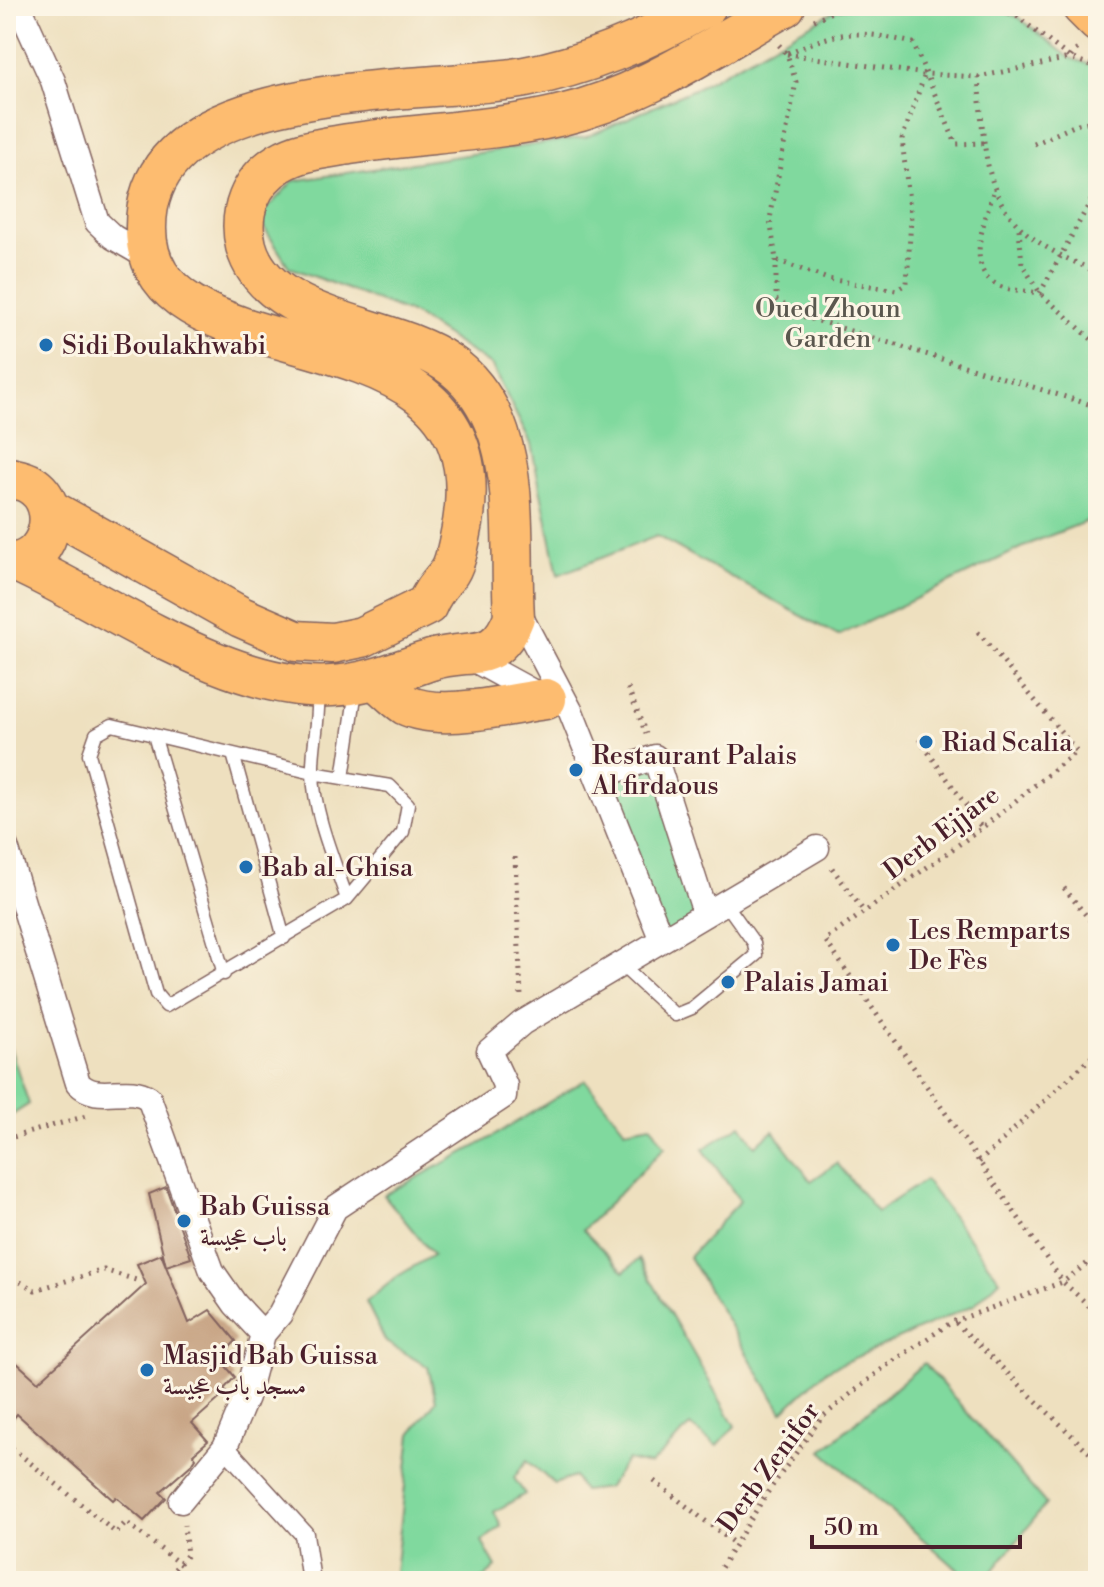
<svg xmlns="http://www.w3.org/2000/svg" width="1104" height="1587" viewBox="0 0 1104 1587" font-family="'Libre Bodoni',Amiri,serif">
  <style>
    .green { fill: #80d99e; stroke: #657c64; stroke-width: 2 }
    .building { fill: #c5a080 }
    .lines { fill: none; stroke-linecap: round; stroke-linejoin: round }
    .service-casing { stroke: #83635f; stroke-width: 15 }
    .pedestrian-casing { stroke: #83635f; stroke-width: 21 }
    .minor-casing { stroke: #83635f; stroke-width: 27 }
    .primary-casing { stroke: #83635f; stroke-width: 43 }
    .path { stroke: #83635f; stroke-width: 5; stroke-dasharray: 2 6; stroke-linecap: butt }
    .service { stroke: #fff; stroke-width: 12 }
    .pedestrian { stroke: #fff; stroke-width: 18 }
    .minor { stroke: #fff; stroke-width: 24 }
    .primary { stroke: #fdbc6f; stroke-width: 40 }
    .poi-dot { fill: #1f6fb2; stroke: #fcf5e5; stroke-width: 3 }
    .labels { text-anchor: middle; stroke-width: 6; stroke-linejoin: round; paint-order: stroke }
    .park-label { font-size: 26px; fill: #5a574e; stroke: #fcf5e5 }
    .poi-label { font-size: 26px; fill: #4a1f2b; stroke: #fcf5e5; text-anchor: start }
    .street-label { font-size: 26px; fill: #4a1f2b; stroke: #fcf5e5 }
  </style>
  <rect width="100%" height="100%" fill="#fcf5e5"/>
  <filter id="ink" filterUnits="userSpaceOnUse"><feTurbulence type="fractalNoise" baseFrequency=".0125" numOctaves="2"/><feDisplacementMap in="SourceGraphic" scale="16" xChannelSelector="R" yChannelSelector="G"/><feConvolveMatrix kernelMatrix="1 2 1 2 8 2 1 2 1" color-interpolation-filters="sRGB"/></filter>
  <filter id="wash" filterUnits="userSpaceOnUse"><feTurbulence type="fractalNoise" baseFrequency=".006" numOctaves="4" result="noise"/><feDisplacementMap in="SourceGraphic" scale="32" xChannelSelector="R" yChannelSelector="G"/><feGaussianBlur stdDeviation="1.8" result="paint"/><feColorMatrix in="noise" values="0 0 0 0 0 0 0 0 0 0 0 0 0 0 0 0 0 1.4 0 .05"/><feComposite in="paint" operator="in"/></filter>
  <g filter="url(#wash)">
    <rect width="100%" height="100%" fill="#eee0bf"/>
    <path class="green" d="M858 6H986L1018 17 1070 58 1098 67V517L1036 541 838 636 657 536 558 575 531 444 492 366 415 315 289 267 258 218 293 181 586 137 694 89 836 10Z
      M657 758 710 923 668 948 602 778Z
      M6 1036 29 1104 6 1119Z
      M585 1080 625 1130 651 1125 665 1147 583 1230 624 1272 639 1259 735 1426 717 1446 690 1426 650 1465 627 1460 607 1488 583 1491 574 1477 554 1484 527 1460 514 1478 525 1494 494 1512 501 1526 482 1542 496 1567 481 1581H394L411 1434 436 1401 428 1367 386 1342 366 1302 398 1276 433 1255 384 1195 484 1142Z
      M741 1125 755 1146 773 1131 811 1181 837 1163 877 1212 925 1180 1000 1280 974 1305 827 1370 782 1412 689 1257 740 1201 703 1149Z
      M924 1363 1046 1504 985 1581H971L822 1451Z"/>
    <g id="blocks">
      <path class="building" d="M166 1187 191 1258 166 1266 149 1194Z
        M161 1254 189 1323 210 1310 236 1341 219 1358 235 1377 224 1389 227 1392 192 1423 208 1441 193 1454 196 1458 192 1464 160 1492 166 1498 144 1521 116 1497 113 1500 17 1414 6 1427V1375L17 1363 38 1382 146 1284 137 1264Z"/>
    </g>
  </g>
  <g filter="url(#ink)">
    <use href="#blocks" fill-opacity="0" stroke="#83635f" stroke-width="2"/>
    <g class="lines">
      <defs>
        <path id="service" d="M318 692C320 721 312 746 313 773 314 815 334 860 347 899
          M112 725 313 773 390 786 408 804 403 832 347 899 166 1006 156 994 89 754 96 734Z
          M154 735 224 974
          M233 754 284 938
          M343 778 356 690
          M621 965 675 1015 692 1008 756 955 754 943 724 901"/>
        <path id="pedestrian" d="M225 1447 304 1534 311 1581"/>
        <path id="minor" d="M19 6 53 81 97 222 113 237 149 258
          M514 604 571 712 661 938
          M465 655 544 698
          M598 777 655 757 705 913
          M6 847 78 1083C98 1104 126 1083 149 1098L212 1271 235 1304 263 1334
          M181 1501 225 1447 246 1397 263 1334 280 1314 335 1208 504 1096 505 1085 489 1051 522 1023 817 848"/>
        <path id="primary" d="M1082 6 1098 22
          M6 477C14 479 24 480 30 484 66 505 49 567 6 563
          M50 510 241 617 296 641 333 643 362 637 427 605C432 592 438 586 447 575 456 565 460 537 463 523 500 292 147 390 146 229 144 73 423 96 525 77 590 65 649 39 706 6
          M19 563C109 604 231 693 332 686 368 684 397 671 431 660 472 647 495 666 514 617 510 555 519 477 493 419 484 398 468 376 448 363 391 323 267 324 246 246 238 213 250 181 279 163 300 150 326 148 349 144 419 133 490 132 558 116 644 96 710 48 785 6
          M376 680C386 688 396 699 406 705 441 722 508 704 546 699"/>
      </defs>
      <use href="#service" class="service-casing"/>
      <use href="#pedestrian" class="pedestrian-casing"/>
      <use href="#minor" class="minor-casing"/>
      <use href="#primary" class="primary-casing"/>
      <path class="path" d="M986 6 1018 17 1070 58 1098 67
        M814 20 836 10 857 6
        M779 45 787 54 796 82 770 219 776 260 828 279 896 290 907 283 911 219 902 139 925 74
        M788 53C841 29 858 30 913 43L956 144 984 143
        M787 54 925 74 978 77 1070 58 1078 48
        M978 77C987 186 986 228 1098 272
        M1034 144 1078 124 1098 120
        M993 193C985 221 962 272 1002 287 1014 291 1028 291 1040 293L1098 188
        M1019 229 1022 264 1040 293 1098 345
        M776 260V300L802 316 1098 407
        M978 632 1077 751 982 828 825 940 1063 1282 1098 1314
        M628 688 646 734
        M919 739 982 828
        M515 857 521 996
        M832 868 865 913
        M1064 888 1098 930
        M6 1139 86 1116
        M979 1162 1098 1051
        M6 1274 35 1290 104 1270 136 1280
        M956 1323 1098 1461
        M6 1443 116 1533 126 1522 181 1565
        M654 1481 735 1544
        M579 1576 587 1581
        M164 1581 187 1555 184 1525
        M713 1581 765 1496 821 1418 886 1366 952 1322 1063 1282 1098 1255"/>
      <use href="#service" class="service"/>
      <use href="#pedestrian" class="pedestrian"/>
      <use href="#minor" class="minor"/>
      <use href="#primary" class="primary"/>
    </g>
  </g>
  <g class="poi-dot">
    <circle cx="46" cy="345" r="8"/>
    <circle cx="926" cy="742" r="8"/>
    <circle cx="576" cy="770" r="8"/>
    <circle cx="246" cy="867" r="8"/>
    <circle cx="893" cy="945" r="8"/>
    <circle cx="728" cy="982" r="8"/>
    <circle cx="184" cy="1221" r="8"/>
    <circle cx="147" cy="1370" r="8"/>
  </g>
  <g class="labels">
    <g class="park-label">
      <text x="828" y="317">Oued Zhoun<tspan x="828" dy="30">Garden</tspan></text>
    </g>
    <g class="poi-label">
      <text x="62" y="354">Sidi Boulakhwabi</text>
      <text x="942" y="751">Riad Scalia</text>
      <text x="592" y="764">Restaurant Palais<tspan x="592" dy="30">Al firdaous</tspan></text>
      <text x="262" y="876">Bab al-Ghisa</text>
      <text x="909" y="939">Les Remparts<tspan x="909" dy="30">De Fès</tspan></text>
      <text x="744" y="991">Palais Jamai</text>
      <text x="200" y="1215">Bab Guissa<tspan x="200" dy="30">باب عجيسة</tspan></text>
      <text x="163" y="1364">Masjid Bab Guissa<tspan x="163" dy="30">مسجد باب عجيسة</tspan></text>
    </g>
    <g class="street-label">
      <text transform="translate(941 832) rotate(-37)" y="9">Derb Ejjare</text>
      <text transform="translate(768 1467) rotate(-54)" y="9">Derb Zenifor</text>
    </g>
  </g>
  <rect width="1104" height="1587" fill="none" stroke="#fcf5e5" stroke-width="32"/>
  <path d="M812 1535v12h208v-12" fill="none" stroke="#4a1f2b" stroke-width="4"/>
  <text x="824" y="1535" font-size="24" fill="#4a1f2b" stroke="#fcf5e5" stroke-width="6" paint-order="stroke">50 m</text>
</svg>
